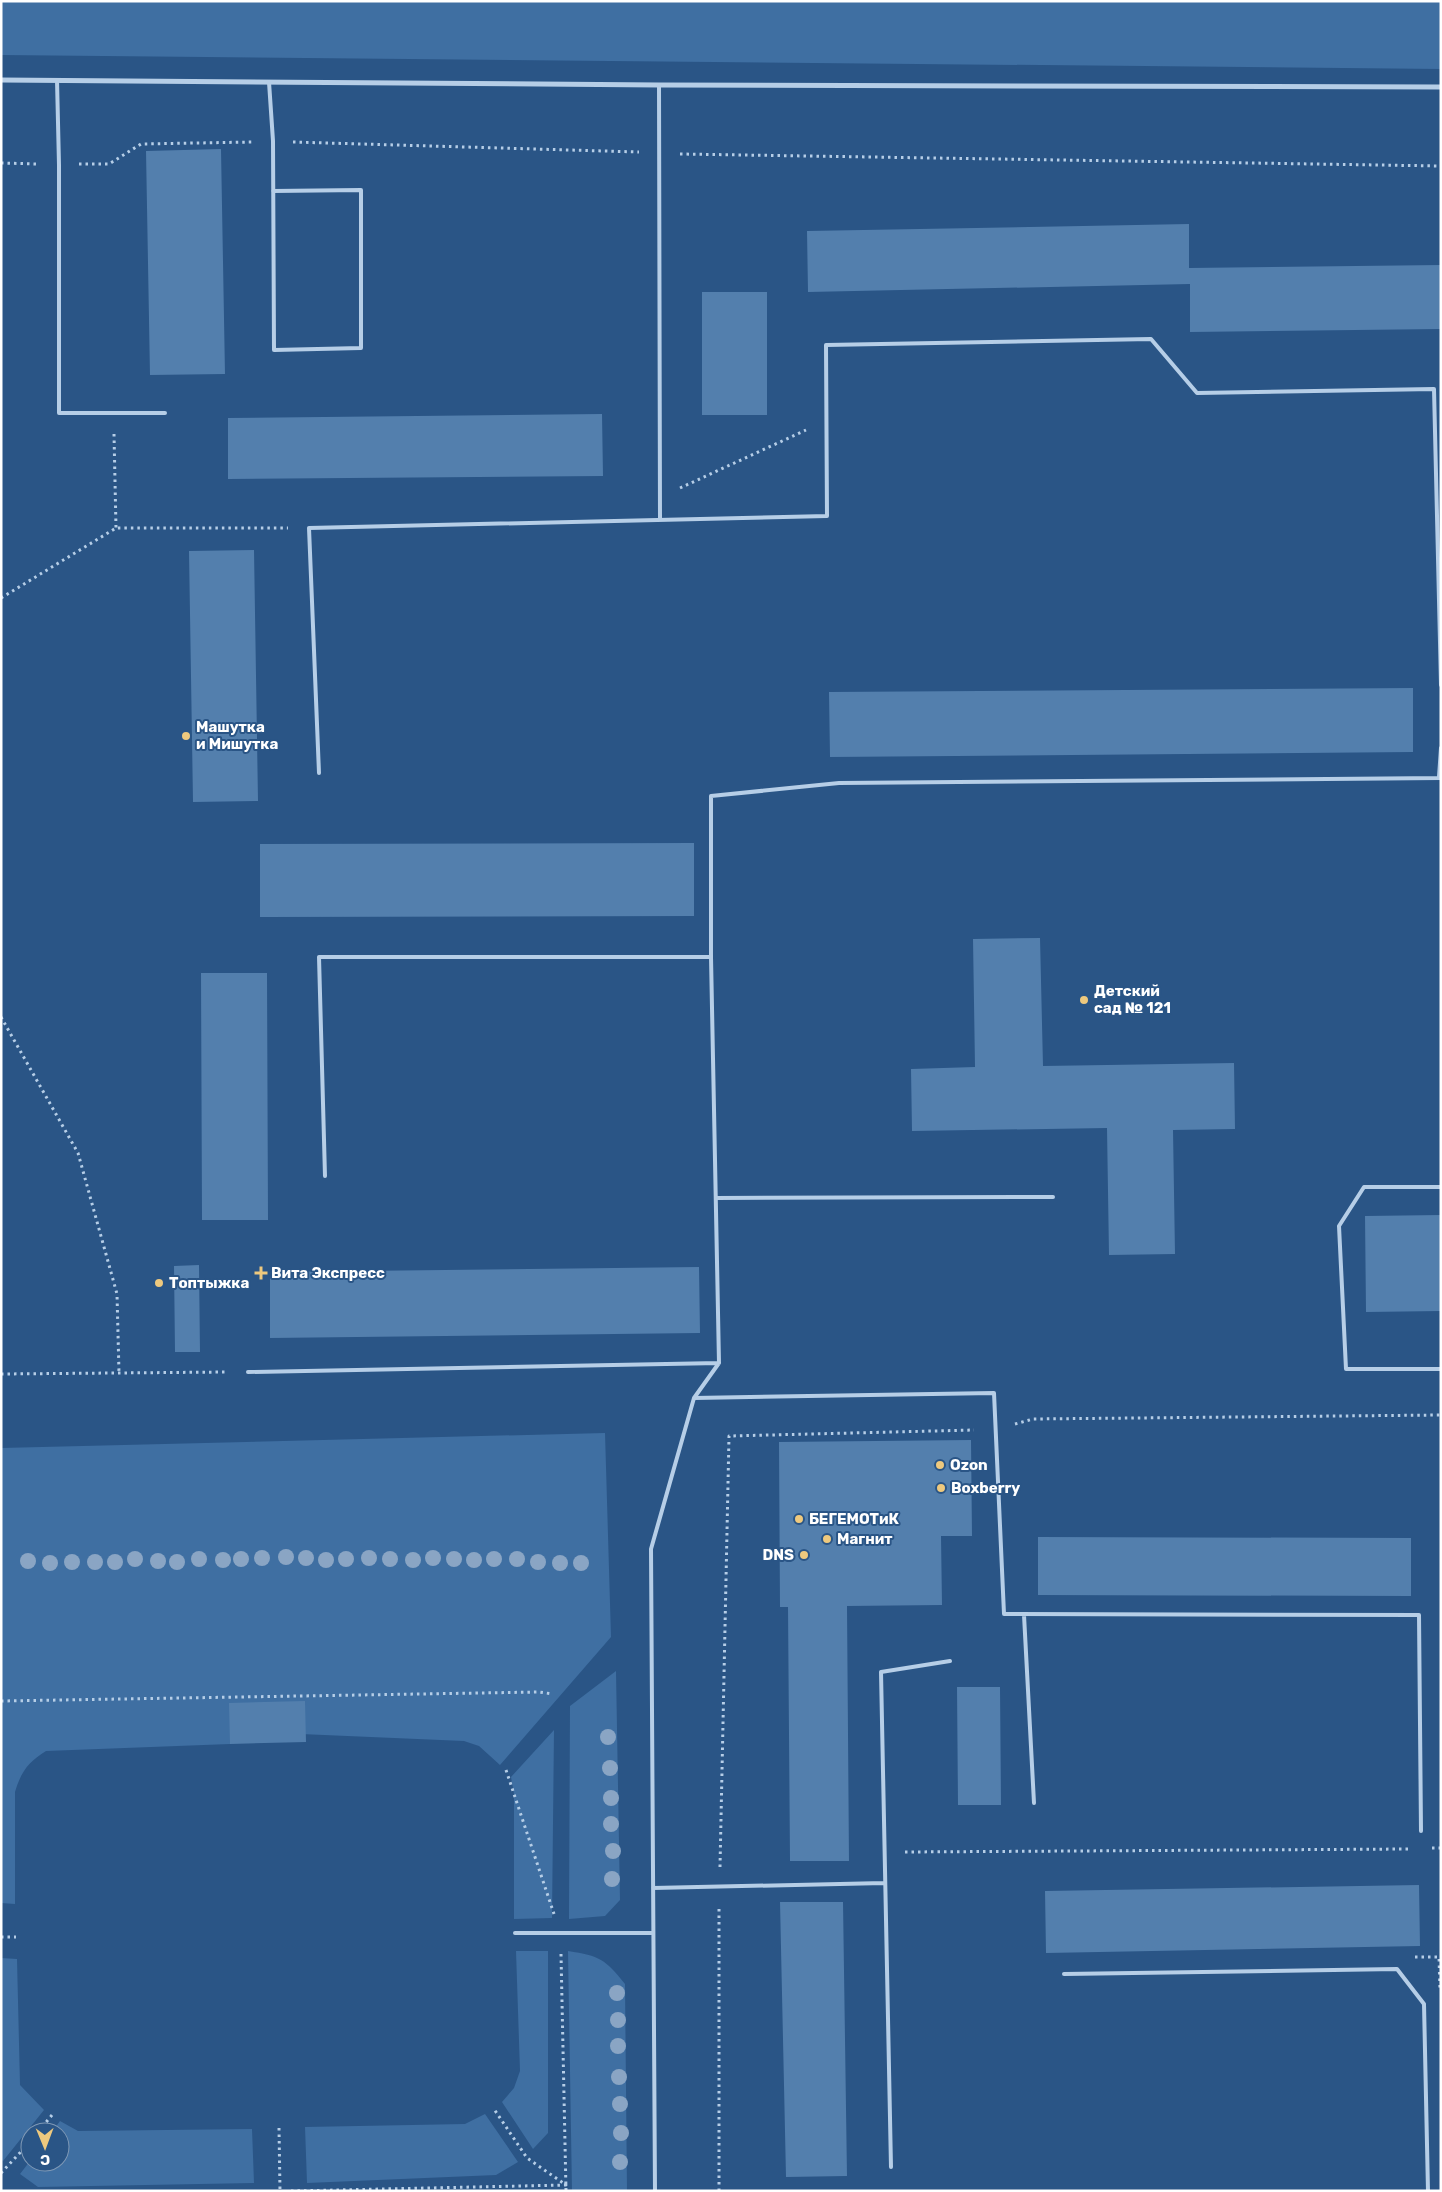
<svg xmlns="http://www.w3.org/2000/svg" width="1442" height="2192" viewBox="0 0 1442 2192" font-family="Rubik,sans-serif">
  <style>
    .green { fill: #3f6fa2 }
    .building { fill: #537fad }
    .lines { fill: none; stroke-linecap: round; stroke-linejoin: round }
    .path { stroke: #b6cee7; stroke-width: 3; stroke-dasharray: 2.5 4; stroke-linecap: butt }
    .lane { stroke: #b6cee7; stroke-width: 4 }
    .street { stroke: #b6cee7; stroke-width: 5 }
    .tree { fill: #8aa5c4 }
    .poi-dot { fill: #eec97e; stroke: #2a5586; stroke-width: 2 }
    .labels { text-anchor: middle; stroke-width: 4; stroke-linejoin: round; paint-order: stroke }
    .poi-label { font-size: 15px; font-weight: bold; fill: #fff; stroke: #2a5586; text-anchor: start }
  </style>
  <rect width="100%" height="100%" fill="#2a5586"/>
  <path class="green" d="M1 1H1441V69L1 55Z
    M605 1433 611 1637 500 1765 479 1746 464 1741 230 1731V1744L46 1751C28 1762 21 1772 15 1792V1904L1 1903V1448Z
    M616 1671 620 1900 605 1916 569 1919 570 1706Z
    M554 1730 552 1918 514 1919V1794L511 1777Z
    M516 1951H548V2133L533 2149 502 2102 514 2088 520 2071Z
    M568 1951C600 1956 605 1959 625 1984L627 2191H572Z
    M1 1958 17 1959 20 2085 44 2110 3 2161 1 2159Z
    M485 2114 518 2162 496 2175 307 2183 305 2127 465 2124Z
    M60 2121 78 2131 252 2129 254 2183 38 2187 20 2174 30 2161 60 2162V2132H52Z"/>
  <path class="building" d="M221 149 225 374 150 375 146 151Z
    M1189 224V268L1441 265V329L1190 332V284L808 292 807 231Z
    M702 292H767V415H702Z
    M602 414 603 476 228 479V418Z
    M254 550 258 801 193 802 189 551Z
    M1413 688V752L830 757 829 692Z
    M694 843V916L260 917V844Z
    M1040 938 1043 1066 1234 1063 1235 1129 1173 1130 1175 1254 1109 1255 1107 1128 912 1131 911 1069 975 1067 973 939Z
    M201 973H267L268 1220H202Z
    M1441 1215V1311L1366 1312 1365 1216Z
    M199 1265 200 1352H175L174 1266Z
    M699 1267 700 1333 270 1338V1272Z
    M971 1440 972 1536H941L942 1605 847 1606 849 1861H790L788 1607H780L779 1442Z
    M1038 1537 1411 1538V1596L1038 1595Z
    M957 1687H1000L1001 1805H958Z
    M305 1701 306 1742 230 1744 229 1703Z
    M1419 1885 1420 1946 1046 1953 1045 1891Z
    M780 1902H843L847 2176 786 2177Z"/>
  <g class="lines">
    <path class="path" d="M293 142 639 152
      M680 154 1441 166
      M1 163 38 164
      M79 164H109L141 144 252 142
      M114 434 116 528
      M680 488 806 430
      M1 598 116 528H288
      M1 1017 78 1153 117 1294 119 1373
      M1 1374 228 1372
      M1015 1424 1033 1419 1441 1415
      M1 1701 539 1692 553 1694
      M506 1770 554 1914
      M1432 1848H1441
      M905 1852 1408 1849
      M720 1867 729 1436 974 1430
      M1 1937H16
      M561 1954 566 2191
      M1415 1957H1439L1440 1991
      M279 2128 280 2191
      M38 2132 52 2115
      M1 2173 30 2142
      M291 2191 566 2185 527 2158 494 2109
      M719 2191V1906"/>
    <path class="lane" d="M57 80 59 165V413H165
      M269 82 273 141 274 350 361 348V190L273 191
      M659 85 660 520
      M319 773 309 528 827 516 826 345 1151 339 1197 393 1434 389 1441 685
      M1439 777 1441 748
      M325 1176 319 957H711
      M1441 1187H1364L1339 1226 1346 1369H1441
      M716 1198 1053 1197
      M248 1372 719 1363
      M694 1398 994 1393 1004 1614 1419 1615 1421 1831
      M1024 1615 1034 1803
      M653 1888 884 1883
      M515 1933H653
      M1064 1974 1397 1969 1424 2004 1428 2191
      M891 2167 881 1672 950 1661
      M655 2191 651 1549 694 1398 719 1363 711 957V796L839 783 1441 778"/>
    <path class="street" d="M1 80 659 85 1441 87"/>
  </g>
  <g class="tree">
    <circle cx="286" cy="1557" r="8"/>
    <circle cx="262" cy="1558" r="8"/>
    <circle cx="306" cy="1558" r="8"/>
    <circle cx="369" cy="1558" r="8"/>
    <circle cx="433" cy="1558" r="8"/>
    <circle cx="135" cy="1559" r="8"/>
    <circle cx="199" cy="1559" r="8"/>
    <circle cx="241" cy="1559" r="8"/>
    <circle cx="346" cy="1559" r="8"/>
    <circle cx="390" cy="1559" r="8"/>
    <circle cx="454" cy="1559" r="8"/>
    <circle cx="494" cy="1559" r="8"/>
    <circle cx="517" cy="1559" r="8"/>
    <circle cx="223" cy="1560" r="8"/>
    <circle cx="326" cy="1560" r="8"/>
    <circle cx="413" cy="1560" r="8"/>
    <circle cx="474" cy="1560" r="8"/>
    <circle cx="28" cy="1561" r="8"/>
    <circle cx="158" cy="1561" r="8"/>
    <circle cx="72" cy="1562" r="8"/>
    <circle cx="95" cy="1562" r="8"/>
    <circle cx="115" cy="1562" r="8"/>
    <circle cx="177" cy="1562" r="8"/>
    <circle cx="538" cy="1562" r="8"/>
    <circle cx="50" cy="1563" r="8"/>
    <circle cx="560" cy="1563" r="8"/>
    <circle cx="581" cy="1563" r="8"/>
    <circle cx="608" cy="1737" r="8"/>
    <circle cx="610" cy="1768" r="8"/>
    <circle cx="611" cy="1798" r="8"/>
    <circle cx="611" cy="1824" r="8"/>
    <circle cx="613" cy="1851" r="8"/>
    <circle cx="612" cy="1879" r="8"/>
    <circle cx="617" cy="1993" r="8"/>
    <circle cx="618" cy="2020" r="8"/>
    <circle cx="618" cy="2046" r="8"/>
    <circle cx="619" cy="2077" r="8"/>
    <circle cx="620" cy="2104" r="8"/>
    <circle cx="621" cy="2133" r="8"/>
    <circle cx="620" cy="2162" r="8"/>
  </g>
  <g class="poi-dot">
    <circle cx="186" cy="736" r="5"/>
    <circle cx="1084" cy="1000" r="5"/>
    <path d="M258.5 1265.5h5v5h5v5h-5v5h-5v-5h-5v-5h5z"/>
    <circle cx="159" cy="1283" r="5"/>
    <circle cx="940" cy="1465" r="5"/>
    <circle cx="941" cy="1488" r="5"/>
    <circle cx="799" cy="1519" r="5"/>
    <circle cx="827" cy="1539" r="5"/>
    <circle cx="804" cy="1555" r="5"/>
  </g>
  <g class="labels">
    <g class="poi-label">
      <text x="196" y="732">Машутка<tspan x="196" dy="17">и Мишутка</tspan></text>
      <text x="1094" y="996">Детский<tspan x="1094" dy="17">сад № 121</tspan></text>
      <text x="271" y="1278">Вита Экспресс</text>
      <text x="169" y="1288">Топтыжка</text>
      <text x="950" y="1470">Ozon</text>
      <text x="951" y="1493">Boxberry</text>
      <text x="809" y="1524">БЕГЕМОТиК</text>
      <text x="837" y="1544">Магнит</text>
      <text x="794" y="1560" text-anchor="end">DNS</text>
    </g>
  </g>
  <rect width="1442" height="2192" fill="none" stroke="#ffffff" stroke-width="5"/>
  <g transform="translate(45 2147) rotate(179)"><circle r="24" fill="#2a5586" stroke="#7f99b6"/>
  <path d="M0-4L9 19L0 12L-9 19Z" fill="#eec97e"/>
  <text y="-8" font-size="14" font-weight="bold" text-anchor="middle" fill="#ffffff">С</text>
  </g>
</svg>
